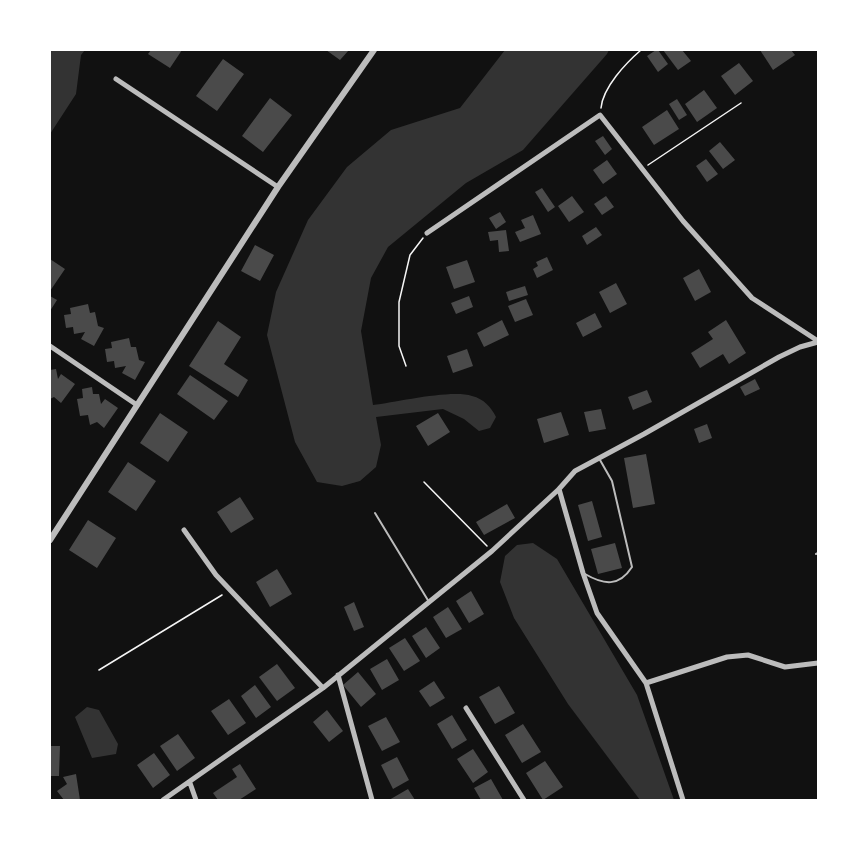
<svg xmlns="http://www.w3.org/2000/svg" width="868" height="850" viewBox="0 0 868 850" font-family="'Fira Sans',sans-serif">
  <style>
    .water { fill: #333 }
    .building { fill: #4a4a4a }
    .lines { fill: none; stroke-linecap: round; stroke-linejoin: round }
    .path { stroke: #f5f5f5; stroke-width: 1.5 }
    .service { stroke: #bcbcbc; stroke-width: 2 }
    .minor { stroke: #bcbcbc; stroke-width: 5 }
    .tertiary { stroke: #bcbcbc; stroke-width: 6 }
  </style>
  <rect width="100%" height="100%" fill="#111"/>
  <path class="water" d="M50 50H85L81 55 76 94 50 134Z
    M505 50H609L607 54 523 150 466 183 388 247 371 278 361 331 373 405C397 402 452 389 472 396 484 399 491 407 496 417L490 428 479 431 464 419 443 409 376 417 381 445 376 467 360 481 342 486 317 482 295 442 267 335 276 292 308 220 347 167 391 130 460 108Z
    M533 543 557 559 637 695 674 800H640L568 704 514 618 500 582 505 556 517 545Z
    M87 707 99 710 118 744 116 754 92 758 75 717Z"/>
  <path class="building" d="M151 50H182L170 68 148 54Z
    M326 50H349L340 60Z
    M656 50H658L668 64 658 72 647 56Z
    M663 50H682L691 61 678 70Z
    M760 50H791L795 55 773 70Z
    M223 59 244 74 217 111 196 96Z
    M739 63 753 81 735 95 721 76Z
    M704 90 717 108 697 122 685 104Z
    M270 98 292 115 263 152 242 136Z
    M677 99 687 115 679 120 669 104Z
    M667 110 679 129 654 145 642 127Z
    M603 136 612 149 605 155 595 141Z
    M720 142 735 160 723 169 709 151Z
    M706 159 718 174 707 182 696 166Z
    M607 160 617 174 603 184 593 170Z
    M542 188 555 207 548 212 535 192Z
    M572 196 584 212 569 222 558 206Z
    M606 196 614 207 602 215 594 204Z
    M500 212 506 222 496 229 489 218Z
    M533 215 541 234 520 242 515 232 525 228 521 220Z
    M596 227 602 235 587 245 582 236Z
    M506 230 509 251 499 252 498 240 490 241 488 232Z
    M255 245 274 255 260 281 241 271Z
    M547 257 553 270 537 278 533 269 538 266 536 262Z
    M50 259 65 269 50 291Z
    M467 260 475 282 454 289 446 267Z
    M699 269 711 292 695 301 683 278Z
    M616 283 627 304 610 313 599 292Z
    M525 286 528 295 509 301 506 292Z
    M50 296 57 300 50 311Z
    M469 296 473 307 456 314 451 303Z
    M526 299 533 315 515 322 508 306Z
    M88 304 90 313 95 312 98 326 104 328 94 346 81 339 85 332 74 334 73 327 66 328 64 315 71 314 70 308Z
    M595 313 602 327 583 337 576 323Z
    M502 320 509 335 484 347 477 333Z
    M726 320 746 353 729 364 723 354 700 368 691 353 713 339 708 332Z
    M218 321 241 337 224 364 248 380 238 397 189 366Z
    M129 338 131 347H136L139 360 145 362 135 380 122 373 126 366 115 368 114 361 107 362 105 349 112 348 111 342Z
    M467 349 473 366 453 373 447 356Z
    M56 369 58 379 61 374 75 384 61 403 54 397 50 399V370Z
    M190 375 228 401 214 420 177 394Z
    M755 379 760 389 745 396 740 387Z
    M92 387 93 394H99L101 404 105 399 118 408 104 428 97 422 90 425 88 415 80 416 77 399 83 398 82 389Z
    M647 390 652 402 633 410 628 397Z
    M601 409 606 429 589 432 584 412Z
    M561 412 569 435 544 443 537 419Z
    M160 413 188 432 168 462 140 443Z
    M438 413 450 432 428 446 416 426Z
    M707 424 712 438 699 443 694 429Z
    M646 454 655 504 633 508 624 458Z
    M128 462 156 481 136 511 108 492Z
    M240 497 254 519 231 533 217 512Z
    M592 501 602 537 588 541 578 505Z
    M507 504 515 518 484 535 476 522Z
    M88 520 116 538 97 568 69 550Z
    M615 543 622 568 598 574 591 549Z
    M277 569 292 594 270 607 256 582Z
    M471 591 484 614 469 623 456 601Z
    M354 602 364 627 354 631 344 607Z
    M448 607 462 629 446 638 433 617Z
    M426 627 440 648 426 658 412 636Z
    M405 638 420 661 404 671 389 648Z
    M387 659 399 680 382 690 370 669Z
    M277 664 295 688 277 701 259 677Z
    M358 672 376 694 361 707 343 685Z
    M434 681 445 698 430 707 419 691Z
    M255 685 271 707 256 718 241 696Z
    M499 686 515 713 495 724 479 697Z
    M229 699 246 723 228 735 211 711Z
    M327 710 343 731 329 742 313 722Z
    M452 715 467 740 452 749 437 724Z
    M386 717 400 742 382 751 368 726Z
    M523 724 541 752 522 763 505 735Z
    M178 734 195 758 177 771 160 746Z
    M50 746H60L59 776H50Z
    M473 749 488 772 473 783 457 759Z
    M154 753 170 775 153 788 137 765Z
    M397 757 409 780 393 789 381 765Z
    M545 761 563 787 543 800 526 773Z
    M240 764 256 789 239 800H218L213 793 237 777 232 769Z
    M76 774 80 800H64L57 791 67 784 63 777Z
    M491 779 503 800H481L474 788Z
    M408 789 415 800H389Z"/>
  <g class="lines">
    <path class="path" d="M601 108C603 87 626 63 641 50
      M648 165 741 103
      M406 366 399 346V302L410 255 423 238
      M424 482 487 546
      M99 670 222 595"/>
    <path class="service" d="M375 513 429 602
      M816 554 818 553
      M585 574C604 585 619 587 632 567L612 481 600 460"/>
    <path class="minor" d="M116 79 278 187
      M427 233 600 115 683 221 752 298 818 341
      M50 346 137 405
      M559 489 583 573 597 613 646 683 683 800
      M184 530 216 575 323 688
      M338 675 372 800
      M646 683 727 657 748 655 785 667 818 663
      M466 708 524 800
      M190 783 196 800
      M163 800 323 688 492 551 559 489 575 471 644 434 779 357 800 347 818 342"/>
    <path class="tertiary" d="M50 540 278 187 374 50"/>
  </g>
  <rect width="868" height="850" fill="none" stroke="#ffffff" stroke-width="102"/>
</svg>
